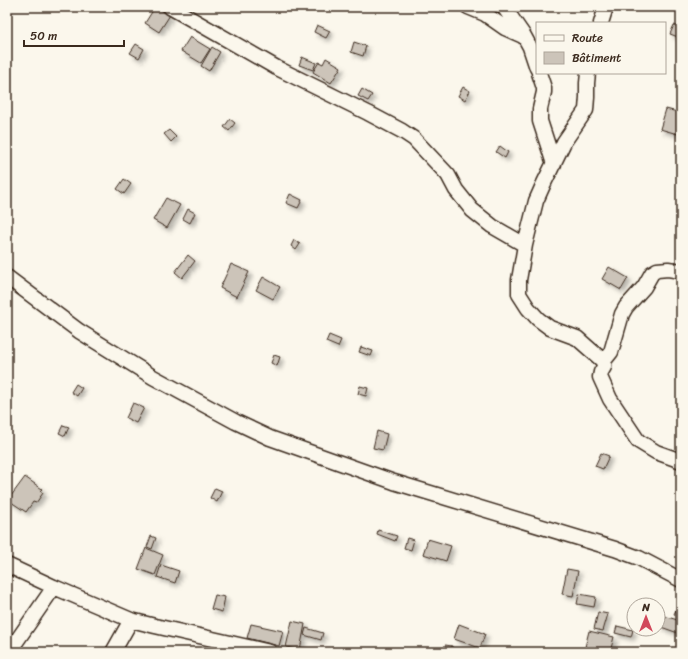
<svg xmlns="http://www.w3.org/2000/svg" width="688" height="659" viewBox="0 0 688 659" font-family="Sriracha,sans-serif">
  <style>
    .building { fill: #ccc4b9; stroke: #3b2a1e; filter: url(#shadow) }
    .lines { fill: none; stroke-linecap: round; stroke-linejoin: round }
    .minor-casing { stroke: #3b2a1e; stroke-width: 17 }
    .minor { stroke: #fbf7ec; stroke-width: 14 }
  </style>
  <defs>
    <filter id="shadow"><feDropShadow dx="3.5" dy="3.5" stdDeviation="2" flood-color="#0004"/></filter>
  </defs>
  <rect width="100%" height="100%" fill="#fbf7ec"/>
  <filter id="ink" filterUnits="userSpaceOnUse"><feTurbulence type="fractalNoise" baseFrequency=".025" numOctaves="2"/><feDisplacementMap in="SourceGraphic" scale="8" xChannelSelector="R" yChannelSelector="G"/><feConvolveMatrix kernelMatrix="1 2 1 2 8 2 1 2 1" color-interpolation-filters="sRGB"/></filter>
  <g filter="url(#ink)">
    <path class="building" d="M155 7 170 15 159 32 145 23Z
      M317 25 330 31 326 38 314 32Z
      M674 25 681 28V31L678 37 670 34Z
      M190 37 210 49 201 63 181 51Z
      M354 42 366 46 363 56 351 52Z
      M136 44 144 49 139 58 130 53Z
      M212 47 220 52 209 71 201 66Z
      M302 57 316 63 313 70 299 65Z
      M326 58 341 67 331 83 313 72 319 62 323 64Z
      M463 87 470 91 465 100 458 96Z
      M362 89 372 95 368 101 358 96Z
      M666 109 681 113V135L660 129Z
      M230 119 235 123 229 131 224 127Z
      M169 130 176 137 171 142 164 134Z
      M500 146 508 152 505 158 496 152Z
      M124 179 131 184 124 194 117 189Z
      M290 194 302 200 298 208 286 203Z
      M166 198 180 205 167 228 153 220Z
      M188 209 195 213 190 223 183 219Z
      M294 240 300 244 296 250 291 246Z
      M188 255 195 261 182 278 175 272Z
      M231 264 249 272 237 297 220 288Z
      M609 267 628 278 621 290 602 279Z
      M263 277 280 287 273 299 256 290Z
      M329 335 341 340 338 347 326 342Z
      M361 347 373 351 371 356 359 352Z
      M274 355 280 357 277 366 271 363Z
      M76 384 82 388 77 396 71 392Z
      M360 386 368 388 366 396 358 394Z
      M133 403 144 408 136 423 126 418Z
      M63 425 69 427 65 436 59 433Z
      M377 431 387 434 383 450 373 448Z
      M601 453 609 456 603 469 595 466Z
      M25 477 42 489 40 491 43 493 36 503 33 502 26 512 8 500Z
      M215 488 222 491 217 502 210 498Z
      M378 530 397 536 395 541 377 534Z
      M151 536 156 538 152 549 147 547Z
      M407 538 414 540 411 550 404 548Z
      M428 539 451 546 446 561 423 554Z
      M146 548 163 555 155 575 138 569Z
      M161 565 179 571 175 583 157 577Z
      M567 569 578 571 573 596 562 594Z
      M579 594 596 597 594 607 577 604Z
      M215 595 225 597 222 612 211 609Z
      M680 602H681V617L674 614Z
      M598 612 608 614 603 631 594 629Z
      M664 616 681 621 678 633 661 627Z
      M292 621 305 624 300 650 286 647Z
      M251 624 283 631 279 646 247 638Z
      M459 624 485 634 480 648 454 639Z
      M617 626 633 630 631 637 615 633Z
      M306 628 323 633 321 640 304 635Z
      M589 631 614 637 610 652 585 647Z
      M445 645 452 646V652H444Z"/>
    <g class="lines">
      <defs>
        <path id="minor" d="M170 7 277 68 368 113 402 131 414 139 448 175 456 190 472 210 492 226 525 245
          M468 7 485 14 505 28 523 36
          M504 7 524 36 530 47 537 68
          M601 23 606 7
          M539 73 544 88V92L540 109V121L554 164
          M588 73 587 83V97L586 110 564 142 544 183 536 201 525 245 519 280V294L528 308 538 319 550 328 577 338 602 360 604 364V367L601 372 600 377 610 399 638 441 656 452 681 461
          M7 277 79 331 153 377 236 422 270 438 394 482 615 549 639 558 681 580
          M603 362 611 352 622 314 626 307 644 287 652 273 657 270 668 269 681 271
          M7 565 54 587 131 620 155 626 270 652
          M9 652 54 587
          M113 652 131 620"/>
      </defs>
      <use href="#minor" class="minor-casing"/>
      <use href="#minor" class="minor"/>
    </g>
  </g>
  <rect width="688" height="659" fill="none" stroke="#fbf7ec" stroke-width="24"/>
  <rect x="12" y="12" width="664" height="635" fill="none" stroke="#3b2a1e" stroke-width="1.5" filter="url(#ink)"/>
  <rect x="536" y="22" width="130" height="52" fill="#fbf7ec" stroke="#aea59a"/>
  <rect x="544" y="35" width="20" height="6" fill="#fbf7ec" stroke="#aea59a"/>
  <text x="572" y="42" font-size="12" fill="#3b2a1e">Route</text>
  <rect x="544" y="52" width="20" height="12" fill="#ccc4b9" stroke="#aea59a"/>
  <text x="572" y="62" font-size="12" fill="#3b2a1e">Bâtiment</text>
  <g transform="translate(646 617)"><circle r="19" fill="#fbf7ec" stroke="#aea59a"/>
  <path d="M0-3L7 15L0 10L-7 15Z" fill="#d1495b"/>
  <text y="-6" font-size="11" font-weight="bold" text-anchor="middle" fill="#3b2a1e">N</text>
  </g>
  <path d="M24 40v6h100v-6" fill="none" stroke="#3b2a1e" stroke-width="2"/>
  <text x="30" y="40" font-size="12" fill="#3b2a1e" stroke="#fbf7ec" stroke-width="3" paint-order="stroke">50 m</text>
</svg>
